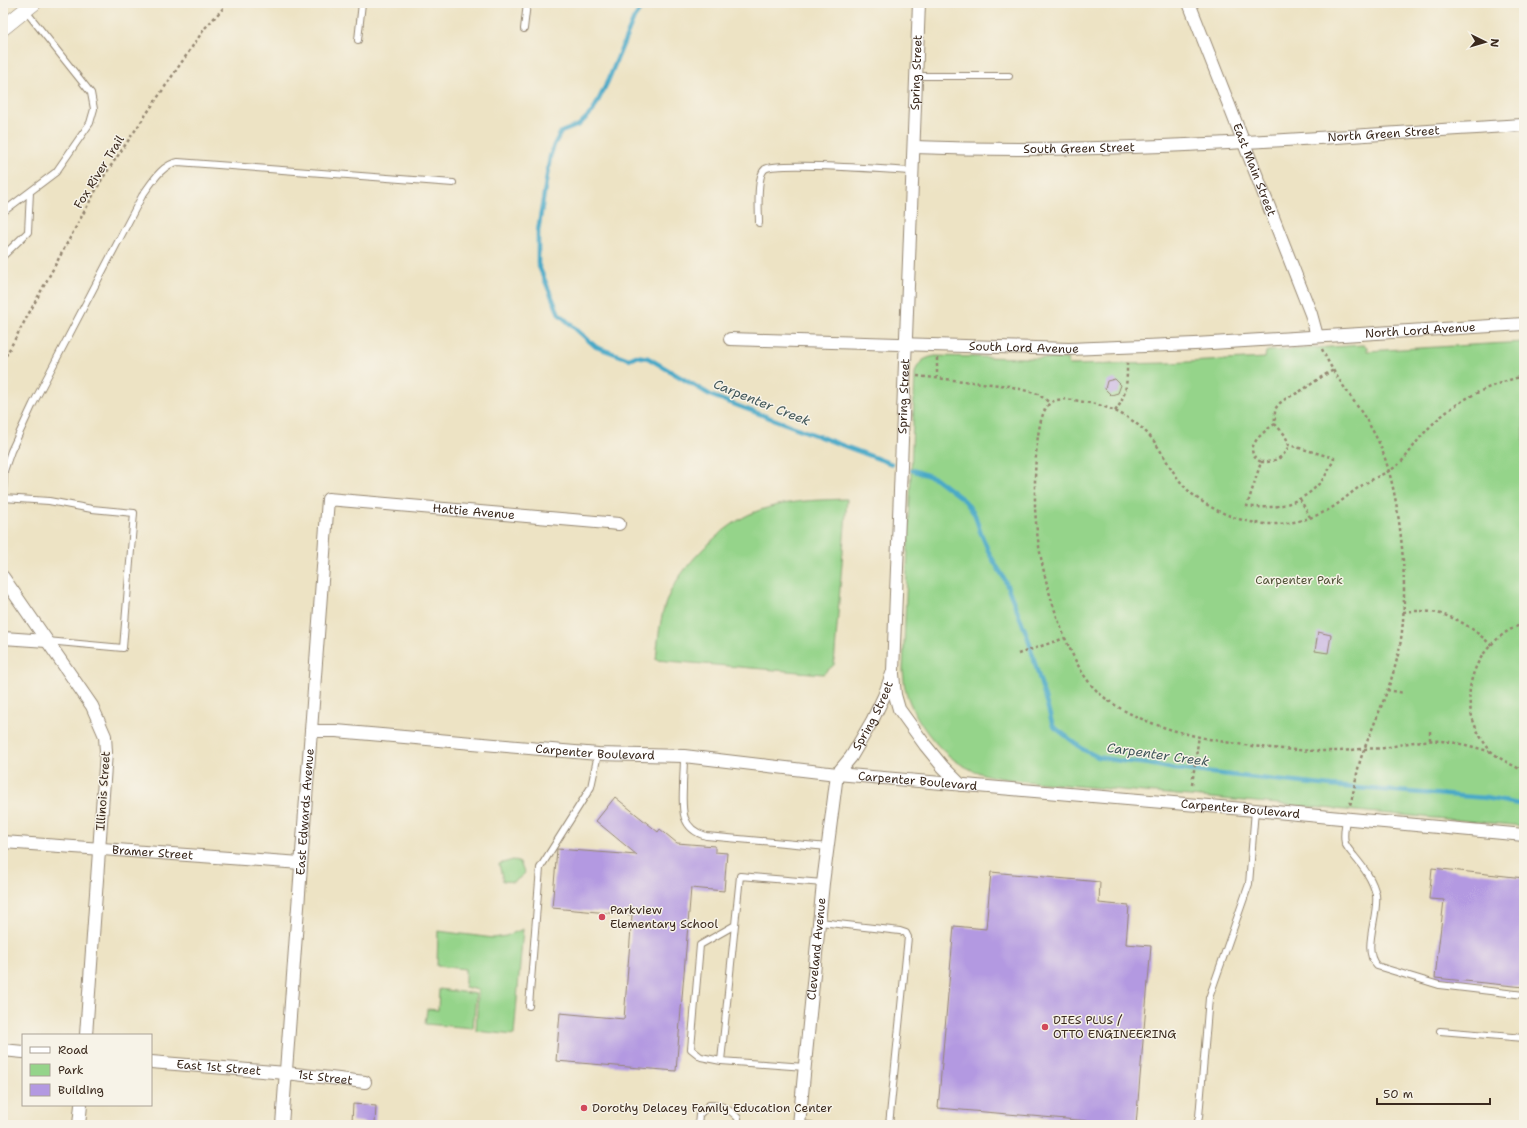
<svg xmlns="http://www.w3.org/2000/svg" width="1527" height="1128" viewBox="0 0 1527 1128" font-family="'Shantell Sans',sans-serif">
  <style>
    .green { fill: #95d48a; stroke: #687f54 }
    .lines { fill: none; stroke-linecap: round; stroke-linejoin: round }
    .stream { stroke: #48a9c7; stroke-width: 4.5 }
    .building { fill: #b399e1 }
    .service-casing { stroke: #948671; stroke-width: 8 }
    .minor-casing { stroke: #948671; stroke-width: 14 }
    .tertiary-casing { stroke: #948671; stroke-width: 16 }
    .path { stroke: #948671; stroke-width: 2.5; stroke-dasharray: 3 3; stroke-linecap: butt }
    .service { stroke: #fff; stroke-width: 6 }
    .minor { stroke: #fff; stroke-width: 12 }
    .tertiary { stroke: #fff; stroke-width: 15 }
    .poi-dot { fill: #d1495b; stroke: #f7f3e8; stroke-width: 1.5 }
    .labels { text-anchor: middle; stroke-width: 3; stroke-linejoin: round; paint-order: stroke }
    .street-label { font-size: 12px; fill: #3b2a1e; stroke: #f7f3e8 }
    .park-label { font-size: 12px; fill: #525439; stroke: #f7f3e8 }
    .poi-label { font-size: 12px; fill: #3b2a1e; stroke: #f7f3e8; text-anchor: start }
    .water-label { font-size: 13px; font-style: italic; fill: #405659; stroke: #f7f3e8 }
  </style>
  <rect width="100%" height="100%" fill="#f7f3e8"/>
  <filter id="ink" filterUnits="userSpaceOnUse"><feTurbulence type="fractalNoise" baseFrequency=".025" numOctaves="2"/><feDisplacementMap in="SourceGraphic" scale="8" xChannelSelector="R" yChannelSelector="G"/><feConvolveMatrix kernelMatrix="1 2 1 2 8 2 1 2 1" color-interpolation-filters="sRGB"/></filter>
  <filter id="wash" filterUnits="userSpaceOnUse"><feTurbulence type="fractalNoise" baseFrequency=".012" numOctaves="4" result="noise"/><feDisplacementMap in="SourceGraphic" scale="16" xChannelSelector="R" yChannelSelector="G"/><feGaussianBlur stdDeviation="0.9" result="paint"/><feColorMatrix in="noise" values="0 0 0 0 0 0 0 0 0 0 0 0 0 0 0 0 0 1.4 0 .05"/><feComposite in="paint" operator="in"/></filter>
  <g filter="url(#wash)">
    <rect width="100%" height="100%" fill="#ede3c4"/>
    <path class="green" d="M1524 342V826L1033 782C1009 779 985 778 964 766 939 753 914 719 906 692 904 685 904 678 903 671L915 373C918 362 924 358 935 356L1067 359 1069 365 1168 363 1265 358 1266 352 1268 351 1363 345 1367 347V351Z
      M847 499 834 665 823 674 656 660C658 640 660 615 668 597 681 567 719 529 748 515 756 511 766 508 774 506 797 500 823 500 847 499Z
      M513 860 520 863 525 873 522 876 514 882 503 881 499 864Z
      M523 929 514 1035 476 1031 478 990 465 987V969L437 966 438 931 493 938 506 936Z
      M439 989 476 994 473 1028 425 1024 427 1009 438 1010Z"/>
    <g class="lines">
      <path class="stream" d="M645 3 634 18 608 81 593 111 579 125 561 132 554 145 550 157 538 231V264L559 314 596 347 629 359 636 356 648 358 712 396 892 464
        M912 470 935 478 965 501 975 515 980 531 990 555 1004 578 1027 635 1053 726 1084 750 1098 757 1121 761 1149 764 1175 769 1331 786 1486 798 1524 805"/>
    </g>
    <g id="blocks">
      <path class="building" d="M1115 379 1121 385 1118 393 1111 395 1105 389 1107 381Z
        M1318 632 1331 635 1328 653 1315 651Z
        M615 797 658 832 660 829 677 843 715 846V852L727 853 724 891 691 888 676 1071 556 1061 560 1013 624 1019 632 915 552 908 557 849 637 855 596 821Z
        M1432 868 1524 878V987L1435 978 1444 900 1429 899Z
        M991 872 1100 882 1099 903 1129 906 1126 944 1151 946 1136 1125 938 1108 954 926 986 929Z
        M353 1104 376 1106 375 1124 352 1121Z"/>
    </g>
  </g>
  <g filter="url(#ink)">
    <use href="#blocks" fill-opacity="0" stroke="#948671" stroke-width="1"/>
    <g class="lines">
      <defs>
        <path id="service" d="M524 29 527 3
          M358 40 362 3
          M916 76H1009
          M3 212 56 172 90 123 94 109 91 93 25 10
          M759 223C759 212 756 176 765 169 777 161 892 170 913 171
          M3 256 28 232 30 192
          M3 498 4 471 11 451 33 404 142 196C151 184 162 164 178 162L453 183
          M3 498 49 501 92 509 134 513 123 648 47 641
          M684 756C684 767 683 777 683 788 682 810 681 829 706 836L828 847
          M1346 819C1345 827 1343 835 1345 843 1347 848 1351 852 1354 856 1364 868 1373 880 1376 895 1379 916 1361 950 1377 966L1439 985 1524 995
          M820 922 900 931 906 933 908 937 889 1125
          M735 925 700 945 691 1049 701 1057 721 1061 805 1067
          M529 1006 540 868 591 787 598 754
          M1440 1031 1524 1038
          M721 1061 740 876 823 883
          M799 1124 811 1125
          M698 1125 699 1115 709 1105C723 1105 728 1108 738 1118L737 1125
          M1197 1125 1199 1117 1209 998 1249 884 1255 810"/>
        <g id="minor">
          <path id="s1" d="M1189 3 1311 314 1317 336"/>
          <path id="s2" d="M914 147C1118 155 1321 137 1524 125"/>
          <path id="s3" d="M730 339 1069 349 1195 344 1524 324"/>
          <path d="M3 577 92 706 105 736 106 752 86 1035"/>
          <path d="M3 638 47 641"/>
          <path d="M893 674 895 695 899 709 925 745 943 767 961 785"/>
          <path id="s4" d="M311 731H336L598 754 684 756 837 774 1255 810 1524 835"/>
          <path id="s5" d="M3 842 301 863"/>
          <path d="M3 1050 23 1052"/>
          <path id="s6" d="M151 1062 286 1073 365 1082"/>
          <path d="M79 1125 81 1105"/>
          <path id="s7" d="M282 1125 328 499 619 524"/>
          <path id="s8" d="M799 1125 823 883 837 774 851 757 872 721 884 696 893 671 919 3"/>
        </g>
        <path id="tertiary" d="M3 28 34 3"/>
      </defs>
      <use href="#service" class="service-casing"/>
      <use href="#minor" class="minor-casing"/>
      <use href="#tertiary" class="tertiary-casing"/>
      <path class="path" d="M1322 349C1337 383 1364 410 1379 443 1402 494 1411 601 1398 655 1390 690 1374 722 1362 755 1356 772 1355 789 1350 805
        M937 358V377
        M3 361 102 179 205 28 228 3
        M917 376 1009 386 1038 394 1050 403
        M1115 411C1128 396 1127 378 1127 360
        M1275 424C1264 431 1239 450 1261 462L1247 506C1285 512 1320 497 1334 458L1289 445 1285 435 1275 424C1275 419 1274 413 1276 408 1280 400 1292 396 1299 392 1311 385 1321 376 1334 370
        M1261 462C1274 463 1285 457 1289 445
        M1300 499 1310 517
        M1403 612C1440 607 1466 621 1491 645
        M1524 624C1510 628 1501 635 1491 645 1462 675 1463 719 1490 750 1497 758 1514 766 1524 771
        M1018 654 1065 638
        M1387 690 1404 693
        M1430 740V729
        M1491 752C1468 745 1446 739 1422 741 1409 742 1396 746 1384 748 1377 749 1371 748 1364 749 1356 749 1347 751 1339 751 1271 752 1142 739 1094 688 1081 674 1073 656 1065 638 1048 596 1037 552 1035 507 1035 487 1033 411 1052 402 1061 397 1074 400 1084 402 1113 406 1142 422 1158 447 1169 464 1177 481 1192 494 1210 509 1233 519 1256 523 1282 527 1315 520 1336 505 1347 497 1356 488 1368 482 1379 475 1391 472 1401 462 1410 453 1416 441 1425 432 1451 403 1486 385 1524 376
        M1192 784 1199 736"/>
      <use href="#service" class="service"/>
      <use href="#minor" class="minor"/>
      <use href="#tertiary" class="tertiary"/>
    </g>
  </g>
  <g class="poi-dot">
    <circle cx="602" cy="917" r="4"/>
    <circle cx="1045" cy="1027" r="4"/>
    <circle cx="584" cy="1108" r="4"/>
  </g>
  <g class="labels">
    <g class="street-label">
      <text dy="4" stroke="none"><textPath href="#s8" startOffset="1070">Spring Street</textPath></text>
      <text dy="4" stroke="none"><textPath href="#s2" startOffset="470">North Green Street</textPath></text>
      <text dy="4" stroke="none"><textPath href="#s2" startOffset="165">South Green Street</textPath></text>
      <text dy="4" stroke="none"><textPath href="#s1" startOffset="179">East Main Street</textPath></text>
      <text transform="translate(99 172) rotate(-58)" y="4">Fox River Trail</text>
      <text dy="4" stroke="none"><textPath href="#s3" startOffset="691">North Lord Avenue</textPath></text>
      <text dy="4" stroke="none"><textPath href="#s3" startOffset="294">South Lord Avenue</textPath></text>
      <text dy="4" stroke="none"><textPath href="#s8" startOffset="746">Spring Street</textPath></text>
      <text dy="4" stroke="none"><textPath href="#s7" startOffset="774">Hattie Avenue</textPath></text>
      <text dy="4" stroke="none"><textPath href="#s8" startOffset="422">Spring Street</textPath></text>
      <text dy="4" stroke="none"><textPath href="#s4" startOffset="285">Carpenter Boulevard</textPath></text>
      <text dy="4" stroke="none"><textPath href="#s4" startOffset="609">Carpenter Boulevard</textPath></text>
      <text transform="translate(103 791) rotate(-86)" y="4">Illinois Street</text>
      <text dy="4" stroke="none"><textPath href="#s4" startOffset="933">Carpenter Boulevard</textPath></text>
      <text dy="4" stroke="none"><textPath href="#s7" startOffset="314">East Edwards Avenue</textPath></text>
      <text dy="4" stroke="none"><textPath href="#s5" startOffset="150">Bramer Street</textPath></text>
      <text dy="4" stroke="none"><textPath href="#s8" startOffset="177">Cleveland Avenue</textPath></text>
      <text dy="4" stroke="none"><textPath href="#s6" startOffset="68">East 1st Street</textPath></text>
      <text dy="4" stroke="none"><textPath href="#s6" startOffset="175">1st Street</textPath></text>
    </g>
    <g class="park-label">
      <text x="1299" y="584">Carpenter Park</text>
    </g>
    <g class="poi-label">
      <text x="610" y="914">Parkview<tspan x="610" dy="14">Elementary School</tspan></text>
      <text x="1053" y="1024">DIES PLUS /<tspan x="1053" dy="14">OTTO ENGINEERING</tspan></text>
      <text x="592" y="1112">Dorothy Delacey Family Education Center</text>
    </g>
    <g class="water-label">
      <text transform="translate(762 402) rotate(22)" y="5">Carpenter Creek</text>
      <text transform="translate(1158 754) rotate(8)" y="5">Carpenter Creek</text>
    </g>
  </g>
  <rect width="1527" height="1128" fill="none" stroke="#f7f3e8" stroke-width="16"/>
  <rect x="22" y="1034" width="130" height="72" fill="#f7f3e8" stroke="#aca397"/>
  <rect x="30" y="1047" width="20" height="6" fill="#ffffff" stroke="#aca397"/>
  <text x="58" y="1054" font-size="12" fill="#3b2a1e">Road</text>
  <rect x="30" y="1064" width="20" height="12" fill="#95d48a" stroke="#aca397"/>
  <text x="58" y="1074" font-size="12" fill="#3b2a1e">Park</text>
  <rect x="30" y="1084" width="20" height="12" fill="#b399e1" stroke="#aca397"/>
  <text x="58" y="1094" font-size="12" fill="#3b2a1e">Building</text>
  <g transform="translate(1485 42) rotate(95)" stroke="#f7f3e8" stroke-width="3" paint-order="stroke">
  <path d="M0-3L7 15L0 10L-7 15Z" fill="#3b2a1e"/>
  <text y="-6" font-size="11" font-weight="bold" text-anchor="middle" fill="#3b2a1e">N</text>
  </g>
  <path d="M1377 1098v6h113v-6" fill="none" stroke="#3b2a1e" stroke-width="2"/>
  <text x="1383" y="1098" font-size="12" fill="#3b2a1e" stroke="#f7f3e8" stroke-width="3" paint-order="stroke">50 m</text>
</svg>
